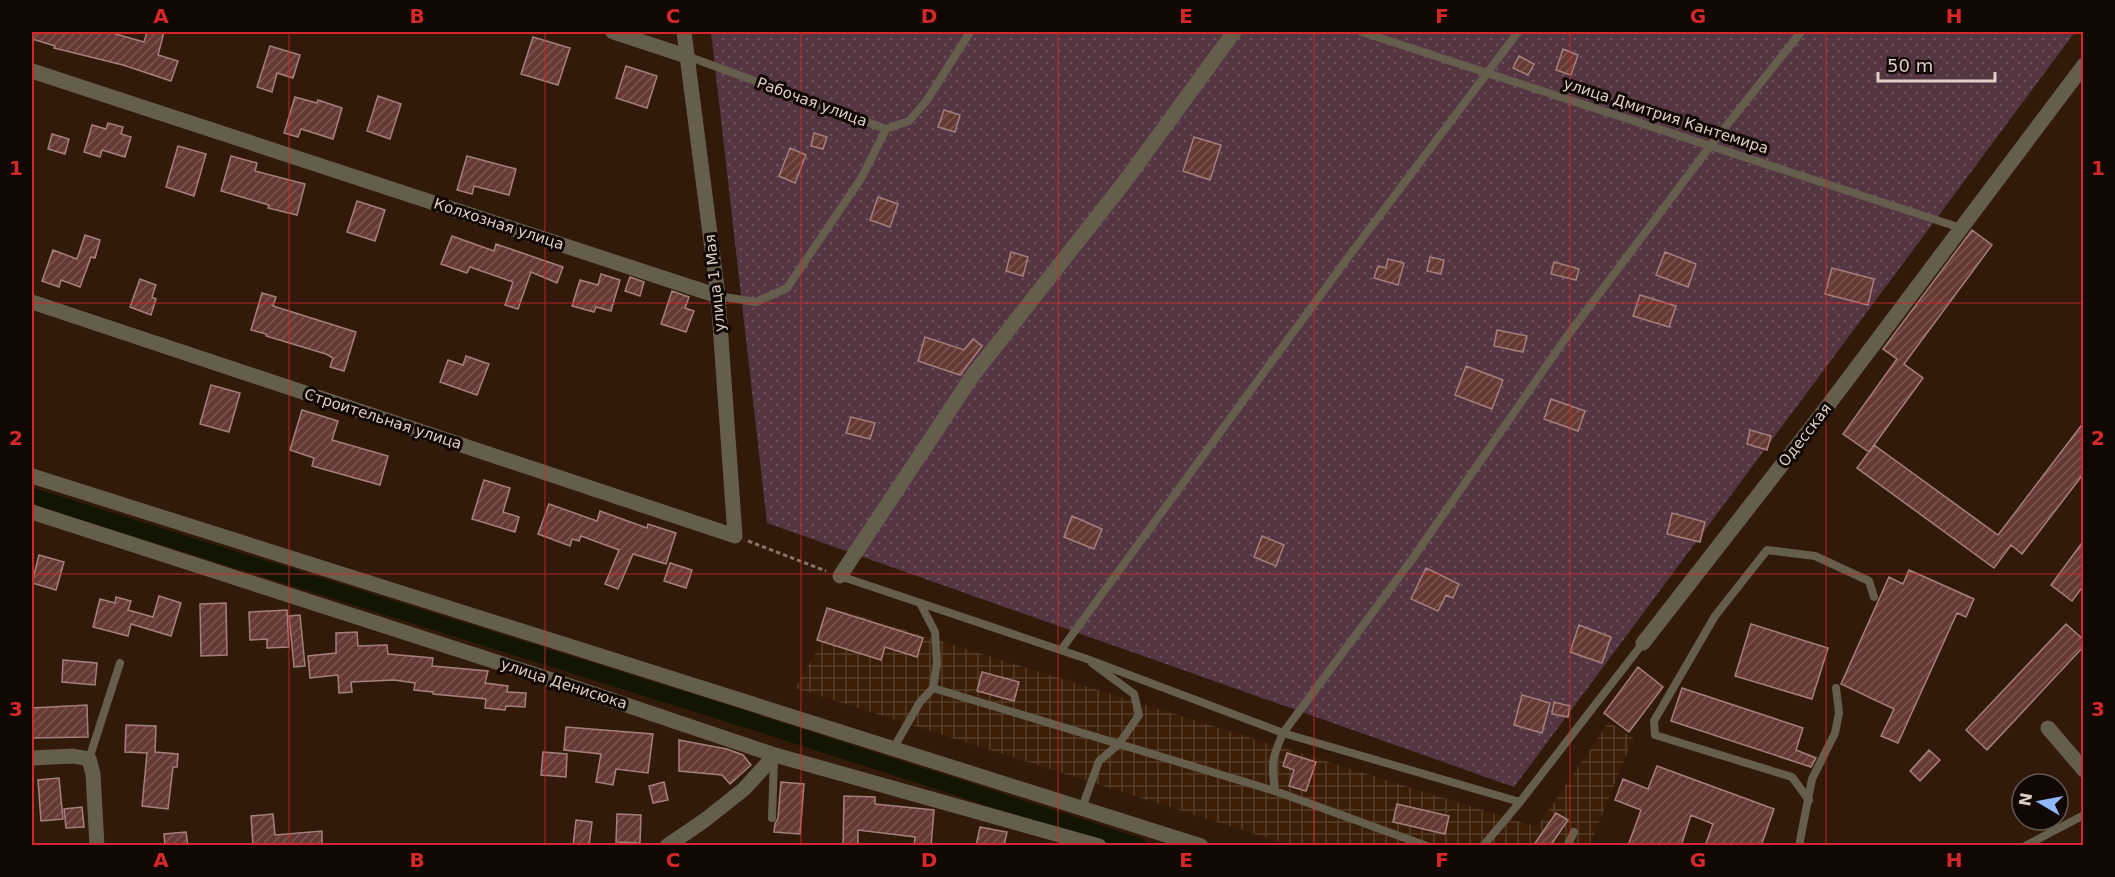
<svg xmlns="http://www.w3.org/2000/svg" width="2115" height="877" viewBox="0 0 2115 877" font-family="'DejaVu Sans',sans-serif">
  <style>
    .industrial { fill: url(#industrial-grid) }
    .grass { fill: url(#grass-dots) }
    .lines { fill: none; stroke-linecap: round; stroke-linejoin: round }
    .canal { stroke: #111501; stroke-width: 16 }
    .building { fill: url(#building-hatch); stroke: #a4807c; stroke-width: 1.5 }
    .path { stroke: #877466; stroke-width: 3; stroke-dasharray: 4.5 3; stroke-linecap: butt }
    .service { stroke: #665e4c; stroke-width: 8 }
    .minor { stroke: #665e4c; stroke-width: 15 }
    .grid { fill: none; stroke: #d62828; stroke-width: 1.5; stroke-opacity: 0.55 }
    .labels { text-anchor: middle; stroke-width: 6; stroke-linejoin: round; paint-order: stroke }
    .street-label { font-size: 15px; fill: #dfcfc5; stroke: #110803 }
    .neatline { fill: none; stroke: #d62828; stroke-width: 2 }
    .grid-label { font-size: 20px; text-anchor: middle; font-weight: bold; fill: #d62828 }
  </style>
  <defs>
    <pattern id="industrial-grid" width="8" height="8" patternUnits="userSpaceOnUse" patternTransform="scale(1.5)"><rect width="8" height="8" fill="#3a1e07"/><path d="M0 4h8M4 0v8" fill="none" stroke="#563e2a"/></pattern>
    <pattern id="grass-dots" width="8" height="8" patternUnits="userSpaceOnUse" patternTransform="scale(1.5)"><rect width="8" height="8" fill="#543642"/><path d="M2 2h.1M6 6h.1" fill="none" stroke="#6c525c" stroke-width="1.8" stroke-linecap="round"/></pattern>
    <pattern id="building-hatch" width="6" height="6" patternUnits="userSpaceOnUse" patternTransform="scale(1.5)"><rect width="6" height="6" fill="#673935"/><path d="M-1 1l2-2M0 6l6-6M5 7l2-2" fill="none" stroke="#7c5551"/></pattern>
  </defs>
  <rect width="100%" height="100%" fill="#311a09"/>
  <path class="industrial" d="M841 610 1537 827 1609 722 1633 738 1590 845H1289L795 688Z"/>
  <path class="grass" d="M711 32H2075L1514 787 767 523Z"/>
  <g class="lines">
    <path class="canal" d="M32 496 751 721 1139 846"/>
  </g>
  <path class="building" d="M32 32H109L144 42 147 32H164L158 55 178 61 171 81 123 65 54 48 55 46 32 39Z
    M533 37 570 48 558 85 521 74Z
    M270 46 300 55 293 78 277 73 272 92 257 87Z
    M1563 49 1578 55 1571 75 1556 70Z
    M1519 56 1534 64 1528 75 1513 68Z
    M626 66 657 76 647 108 616 98Z
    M378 96 401 104 390 139 367 131Z
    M295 97 317 103 318 100 342 108 333 139 301 129 298 137 284 133Z
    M944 110 960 115 955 132 938 127Z
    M108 123 123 127 121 134 131 137 125 157 102 150 100 157 84 152 92 125 106 129Z
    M814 133 827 137 823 149 811 146Z
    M52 134 69 139 65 154 48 149Z
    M1194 137 1221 145 1210 180 1183 171Z
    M178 146 206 154 194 196 166 187Z
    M790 148 806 155 795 183 779 176Z
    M231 156 257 163 255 171 305 184 297 215 268 208 269 205 221 191Z
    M467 156 516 169 509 195 474 186 472 194 457 190Z
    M878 197 898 204 890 227 870 220Z
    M357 201 385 210 375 241 347 232Z
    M1972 230 1992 245 1904 364 1923 378 1869 452 1843 434 1897 359 1883 349Z
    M85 235 100 240 95 258 91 257 80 287 61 280 59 287 42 281 53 250 77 259Z
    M452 236 494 251 496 244 563 267 557 283 531 272 518 309 505 305 513 282 470 267 467 273 441 264Z
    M1011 252 1028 257 1023 276 1006 271Z
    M1665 252 1696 264 1688 287 1656 275Z
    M1430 257 1444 260 1441 274 1427 271Z
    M1388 259 1404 263 1398 285 1374 278 1378 266 1386 268Z
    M1554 262 1579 269 1576 280 1551 274Z
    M1832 268 1874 279 1868 305 1825 294Z
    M601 274 620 280 611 311 596 307 594 312 572 306 580 280 598 285Z
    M630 277 644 282 640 296 625 291Z
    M140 279 156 285 152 297 156 299 151 315 130 307Z
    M672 291 689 297 685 308 694 311 686 332 661 324Z
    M262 293 276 297 273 306 356 332 344 371 330 367 333 358 326 354 266 336V334L251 330Z
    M1640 295 1676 306 1669 327 1633 316Z
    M1497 330 1527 336 1523 352 1494 346Z
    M925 337 964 350 973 339 982 346 960 375 918 361Z
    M466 356 489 364 477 395 440 382 448 360 463 365Z
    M1466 366 1503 380 1492 409 1455 395Z
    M211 385 240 393 229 432 200 424Z
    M1551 399 1585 411 1578 431 1544 419Z
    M302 410 338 421 332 440 388 456 380 485 312 466 314 458 290 450Z
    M851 417 875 423 870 439 846 433Z
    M2084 422V473L2022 554 2011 545 1994 568 1857 468 1874 445 1998 535Z
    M1750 430 1771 436 1767 450 1747 444Z
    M484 480 510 488 503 512 519 517 515 532 472 519Z
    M549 504 597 521 600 511 647 528 648 524 676 533 666 564 633 554 618 589 605 584 619 550 581 536 579 541 572 539 570 546 538 534Z
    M1672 513 1705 522 1700 542 1667 534Z
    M1072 516 1102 529 1094 549 1064 537Z
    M1262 536 1284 545 1276 566 1254 557Z
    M2084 540V585L2072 601 2051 585Z
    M39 555 64 562 56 590 32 583Z
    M670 563 692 570 686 588 664 581Z
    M1426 568 1459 584 1453 598 1446 595 1438 611 1411 599Z
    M1909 570 1974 599 1966 617 1957 613 1898 743 1881 736 1894 709 1841 684 1889 577 1903 584Z
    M159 596 181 603 171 636 131 624 128 636 93 627 100 599 115 603 116 597 131 601 128 610 153 617Z
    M226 603 227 655 201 656 200 604Z
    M827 608 923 638 917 657 885 647 881 660 817 640Z
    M287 610 289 647 267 648V639L250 640 249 612Z
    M300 615 305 666 294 667 289 616Z
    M1751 624 1828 648 1812 699 1735 676Z
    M2066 624 2084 640V646L1987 750 1966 730Z
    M1579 625 1611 637 1602 663 1570 652Z
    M357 632 358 646 387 645 388 654 433 658 432 666 488 671 485 683 508 686 507 692 526 693 525 707 506 706 505 710 485 708 486 699 433 694V692L414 690 415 683 394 680 351 682 352 692 339 693 338 675 310 678 308 656 336 653V633Z
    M63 660 97 663 95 685 62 682Z
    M1638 667 1663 687 1629 732 1604 713Z
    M982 672 1019 682 1014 701 977 691Z
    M1682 688 1803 728 1796 750 1816 758 1811 767 1671 721Z
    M1522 695 1550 703 1542 733 1514 725Z
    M1554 702 1570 706 1568 717 1552 714Z
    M87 705 88 737 32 738V708Z
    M126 725 156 726 155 752 178 754 177 767H173L168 809 142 806 147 753 125 752Z
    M566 727 653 734 648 773 616 769 613 785 596 782 601 754 564 750Z
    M679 740 727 749 743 755 751 765 730 784 722 775 679 771Z
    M1929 750 1940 760 1920 781 1910 771Z
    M543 752 567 754 566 777 541 775Z
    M1287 753 1316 762 1306 791 1289 786 1294 770 1283 766Z
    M1657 766 1774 809 1761 846H1705L1713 824 1691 815 1681 846H1637L1629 843 1641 810 1615 800 1623 779 1648 789Z
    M59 778 63 819 41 821 38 780Z
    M664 782 668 800 653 803 649 786Z
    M781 782 804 784 800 834 774 832 775 824 778 818Z
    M844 796 875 797V804L934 810 931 846H914L915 837 858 830V846H843Z
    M1397 804 1449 816 1445 834 1393 822Z
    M82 807 84 827 66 828 64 809Z
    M1556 813 1568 820 1550 846H1533Z
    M273 814 275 835 322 831V846H253L251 816Z
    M617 814 641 815 640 843 616 842Z
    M576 820 592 822 589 846H573Z
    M980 827 1007 832 1004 846H976Z
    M186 832 188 846H165L164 834Z"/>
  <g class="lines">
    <path class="path" d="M748 541 826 571"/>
    <path class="service" d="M1362 32 1961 228
      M687 56 886 129 909 121 927 100 970 32
      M718 296 756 302 787 288 862 177 886 129
      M840 576 1087 659 1283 733 1520 802
      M920 603 935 632 937 663 933 688
      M1061 650 1349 256 1518 32
      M893 749 920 702 933 688 1275 791 1427 846
      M89 759 120 663
      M1275 791C1271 763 1272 758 1283 733L1413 558 1565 339 1711 145 1801 32
      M1809 800 1792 777 1655 735 1654 721 1715 616 1767 550 1815 556 1869 581 1874 597
      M1082 808 1099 761 1119 744 1139 715 1134 694 1092 663
      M772 818 774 758
      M1483 846 1520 802 1643 643
      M1567 846 1574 832
      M1799 846 1812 779 1835 733 1839 713 1836 688
      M2025 846 2084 815"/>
    <path class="minor" d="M613 32 686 56
      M32 71 718 296
      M32 302 735 536 718 296 684 32
      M32 476 1201 846
      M32 512 558 682 775 755 1099 846
      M840 576 973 375 1126 180 1234 32
      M1643 643 1820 416 2084 65
      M2048 728 2084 770
      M32 758 73 756 89 759 93 774 97 846
      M667 846 705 820 744 789 775 755"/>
  </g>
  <path class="grid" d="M289 32V846M545 32V846M801 32V846M1058 32V846M1314 32V846M1570 32V846M1826 32V846M32 303H2084M32 574H2084"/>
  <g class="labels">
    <g class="street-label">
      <text transform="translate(812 102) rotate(20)" y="5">Рабочая улица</text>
      <text transform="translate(1666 116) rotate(18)" y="5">улица Дмитрия Кантемира</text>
      <text transform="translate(499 224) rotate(18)" y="5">Колхозная улица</text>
      <text transform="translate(715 283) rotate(-96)" y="5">улица 1 Мая</text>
      <text transform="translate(383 419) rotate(18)" y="5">Строительная улица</text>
      <text transform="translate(1805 435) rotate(-52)" y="5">Одесская</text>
      <text transform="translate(564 684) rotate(18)" y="5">улица Денисюка</text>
    </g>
  </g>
  <rect width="2115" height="877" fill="none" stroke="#110803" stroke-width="66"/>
  <g transform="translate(2040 802) rotate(280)"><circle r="28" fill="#110803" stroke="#635851" stroke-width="1.5"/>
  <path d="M0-4.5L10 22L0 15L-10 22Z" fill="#91b8fd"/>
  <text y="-9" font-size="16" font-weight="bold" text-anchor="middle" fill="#dfcfc5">N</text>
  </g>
  <path d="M1878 72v9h117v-9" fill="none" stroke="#dfcfc5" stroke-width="3"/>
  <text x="1887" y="72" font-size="18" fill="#dfcfc5" stroke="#110803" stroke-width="4.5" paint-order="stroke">50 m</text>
  <rect x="33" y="33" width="2049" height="811" class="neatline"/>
  <g class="grid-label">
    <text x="161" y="23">A</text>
    <text x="417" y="23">B</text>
    <text x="673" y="23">C</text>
    <text x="929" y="23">D</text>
    <text x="1186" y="23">E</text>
    <text x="1442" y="23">F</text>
    <text x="1698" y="23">G</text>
    <text x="1954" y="23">H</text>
    <text x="16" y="175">1</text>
    <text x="2098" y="175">1</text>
    <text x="16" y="445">2</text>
    <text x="2098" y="445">2</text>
    <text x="16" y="716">3</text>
    <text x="2098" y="716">3</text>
    <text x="161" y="867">A</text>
    <text x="417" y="867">B</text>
    <text x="673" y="867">C</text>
    <text x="929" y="867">D</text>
    <text x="1186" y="867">E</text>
    <text x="1442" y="867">F</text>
    <text x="1698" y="867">G</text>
    <text x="1954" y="867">H</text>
  </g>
</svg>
